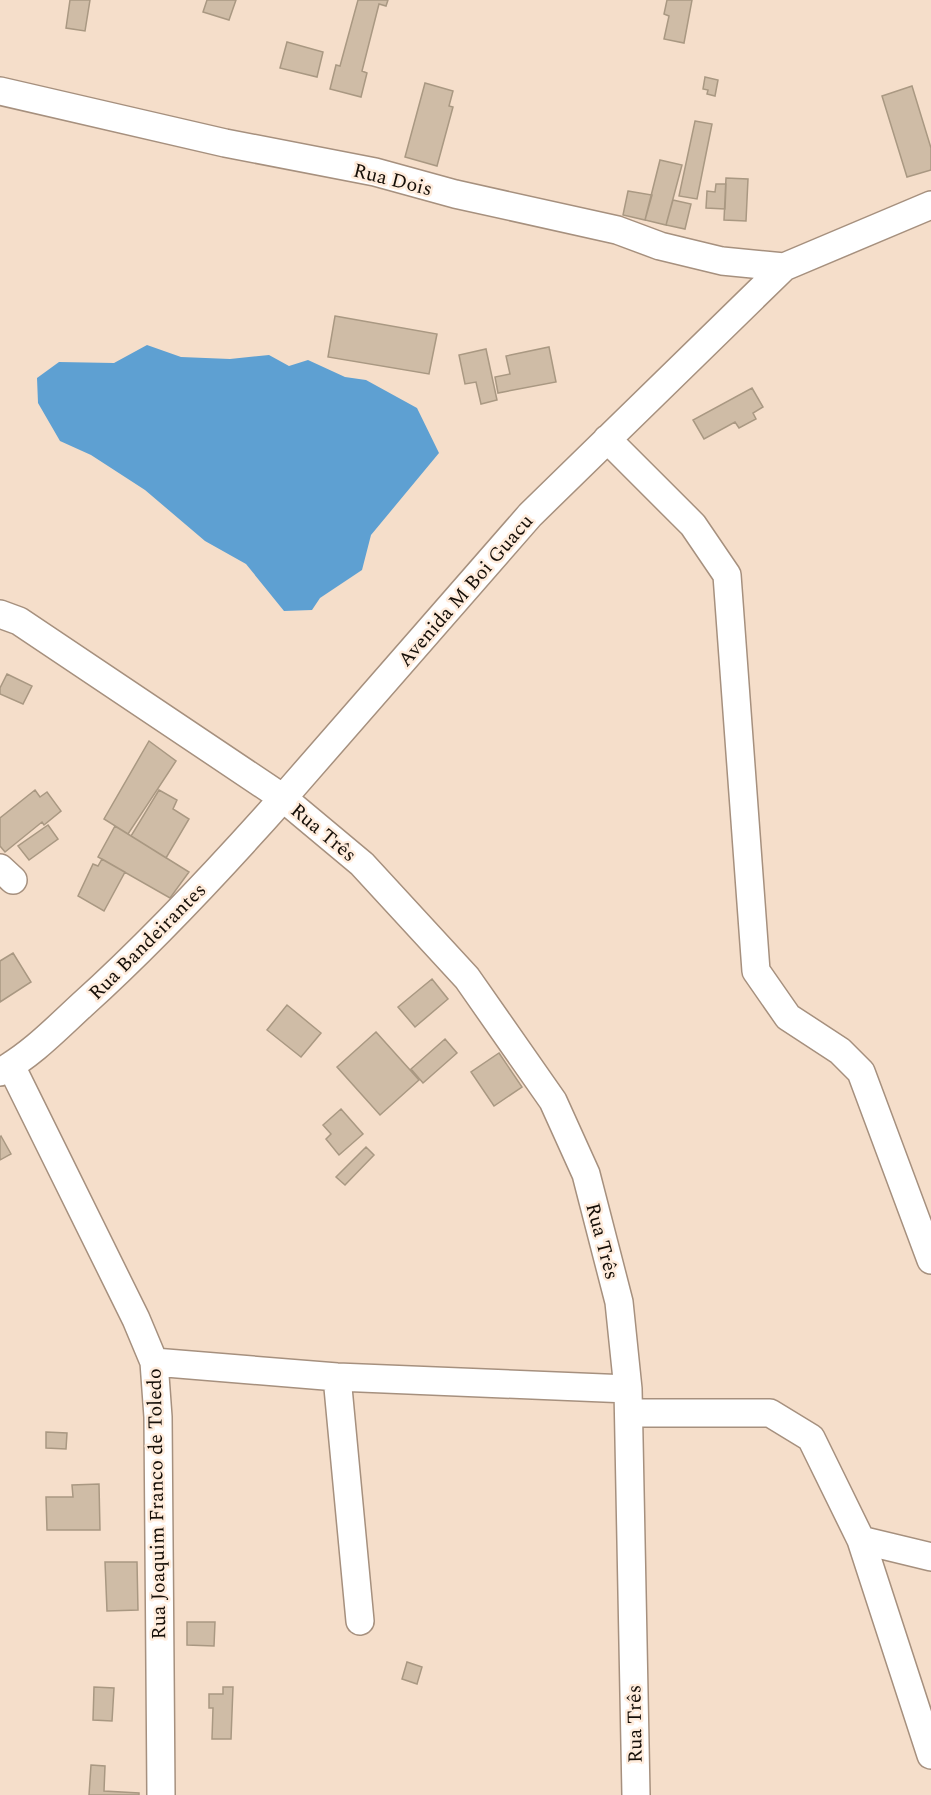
<svg xmlns="http://www.w3.org/2000/svg" width="931" height="1795" viewBox="0 0 931 1795" font-family="Spectral,serif">
  <style>
    .water { fill: #5ea0d2 }
    .building { fill: #cfbca6; stroke: #a99882; stroke-width: 1.5 }
    .lines { fill: none; stroke-linecap: round; stroke-linejoin: round }
    .minor-casing { stroke: #a6907e; stroke-width: 30 }
    .minor { stroke: #fff; stroke-width: 27 }
    .labels { text-anchor: middle; stroke-width: 5; stroke-linejoin: round; paint-order: stroke }
    .street-label { font-size: 20px; fill: #150e07; stroke: #ffecdc }
  </style>
  <rect width="100%" height="100%" fill="#f5deca"/>
  <path class="water" d="M147 345 181 357 230 359 269 355 289 366 308 360 345 377 366 380 417 408 439 453 371 535 362 570 320 598 312 610 284 611 246 564 205 541 145 490 91 455 60 441 38 403 37 378 59 362 114 363Z"/>
  <path class="building" d="M70 0H90L85 31 66 28Z
    M207 0H236L229 20 203 12Z
    M358 0H388L386 6 379 4 362 71 367 73 361 97 330 89 336 65 340 66Z
    M667 0H692L684 43 664 39 669 16 664 14Z
    M287 42 323 52 317 77 280 68Z
    M705 77 718 80 715 96 707 94 708 90 703 89Z
    M425 83 453 91 449 106 453 107 437 166 405 157Z
    M912 86 931 148V170L907 177 882 96Z
    M695 121 712 124 697 199 679 196Z
    M660 160 682 165 666 225 645 220Z
    M726 178 748 179 746 221 724 220Z
    M716 184H726L725 209 706 208 707 191 715 192Z
    M628 191 652 195 645 220 623 215Z
    M673 200 691 204 685 229 666 225Z
    M335 316 437 334 429 374 328 357Z
    M549 347 556 382 498 393 495 377 510 374 506 356Z
    M486 349 497 400 481 404 476 382 465 384 459 355Z
    M752 388 763 407 753 413 756 419 739 428 735 422 704 439 693 420Z
    M7 674 32 686 23 704 0 694V688Z
    M149 741 176 761 128 834 104 819Z
    M35 790 40 797 47 792 61 811 44 825 42 822 5 852 0 846V818Z
    M159 790 177 800 173 809 189 819 166 858 131 836Z
    M48 825 58 839 29 860 18 846Z
    M115 826 189 872 170 898 98 857Z
    M102 859 125 872 104 911 78 896 93 864 98 866Z
    M13 953 31 982 0 1002V961Z
    M432 979 448 999 415 1027 398 1007Z
    M287 1005 321 1033 301 1057 267 1030Z
    M376 1032 419 1080 380 1115 337 1067Z
    M445 1039 457 1053 423 1083 411 1069Z
    M499 1053 522 1087 494 1106 471 1072Z
    M341 1109 363 1134 339 1155 326 1139 331 1134 323 1125Z
    M1 1136 11 1154 0 1160V1137Z
    M366 1147 374 1155 345 1185 336 1177Z
    M46 1432 67 1433 66 1449 46 1448Z
    M99 1484 100 1530H47L46 1497H73L72 1485Z
    M105 1562H137L138 1610 107 1611Z
    M187 1622H215L214 1646 187 1645Z
    M407 1662 422 1667 417 1684 402 1679Z
    M94 1687 114 1688 112 1721 93 1720Z
    M223 1687H233L231 1739H212L213 1708H209V1694H223Z
    M91 1765 105 1766 104 1791 139 1793V1795H89Z"/>
  <g class="lines">
    <defs>
      <path id="minor" d="M0 91 225 143 375 172 455 194 617 230 660 246 722 261 784 267
        M607 439 693 525 727 575 756 971 788 1017 840 1051 861 1072 931 1260
        M0 614 19 621 283 798 530 515 784 267 931 205
        M0 868 13 880
        M11 1066 136 1319 154 1362 158 1417 161 1795
        M0 1072C31 1055 56 1029 82 1005 154 940 219 870 283 798L362 864 467 978 553 1101 586 1174 619 1302 628 1389 636 1795
        M154 1362 337 1377 628 1389
        M337 1377 360 1621
        M629 1413H770L811 1438 861 1540 931 1755
        M861 1540 931 1557"/>
    </defs>
    <use href="#minor" class="minor-casing"/>
    <use href="#minor" class="minor"/>
  </g>
  <g class="labels">
    <g class="street-label">
      <text transform="translate(393 179) rotate(14)" y="7">Rua Dois</text>
      <text transform="translate(465 590) rotate(-49)" y="7">Avenida M Boi Guacu</text>
      <text transform="translate(324 832) rotate(40)" y="7">Rua Três</text>
      <text transform="translate(147 941) rotate(-45)" y="7">Rua Bandeirantes</text>
      <text transform="translate(603 1241) rotate(75)" y="7">Rua Três</text>
      <text transform="translate(156 1504) rotate(-91)" y="7">Rua Joaquim Franco de Toledo</text>
      <text transform="translate(634 1724) rotate(-91)" y="7">Rua Três</text>
    </g>
  </g>
</svg>
